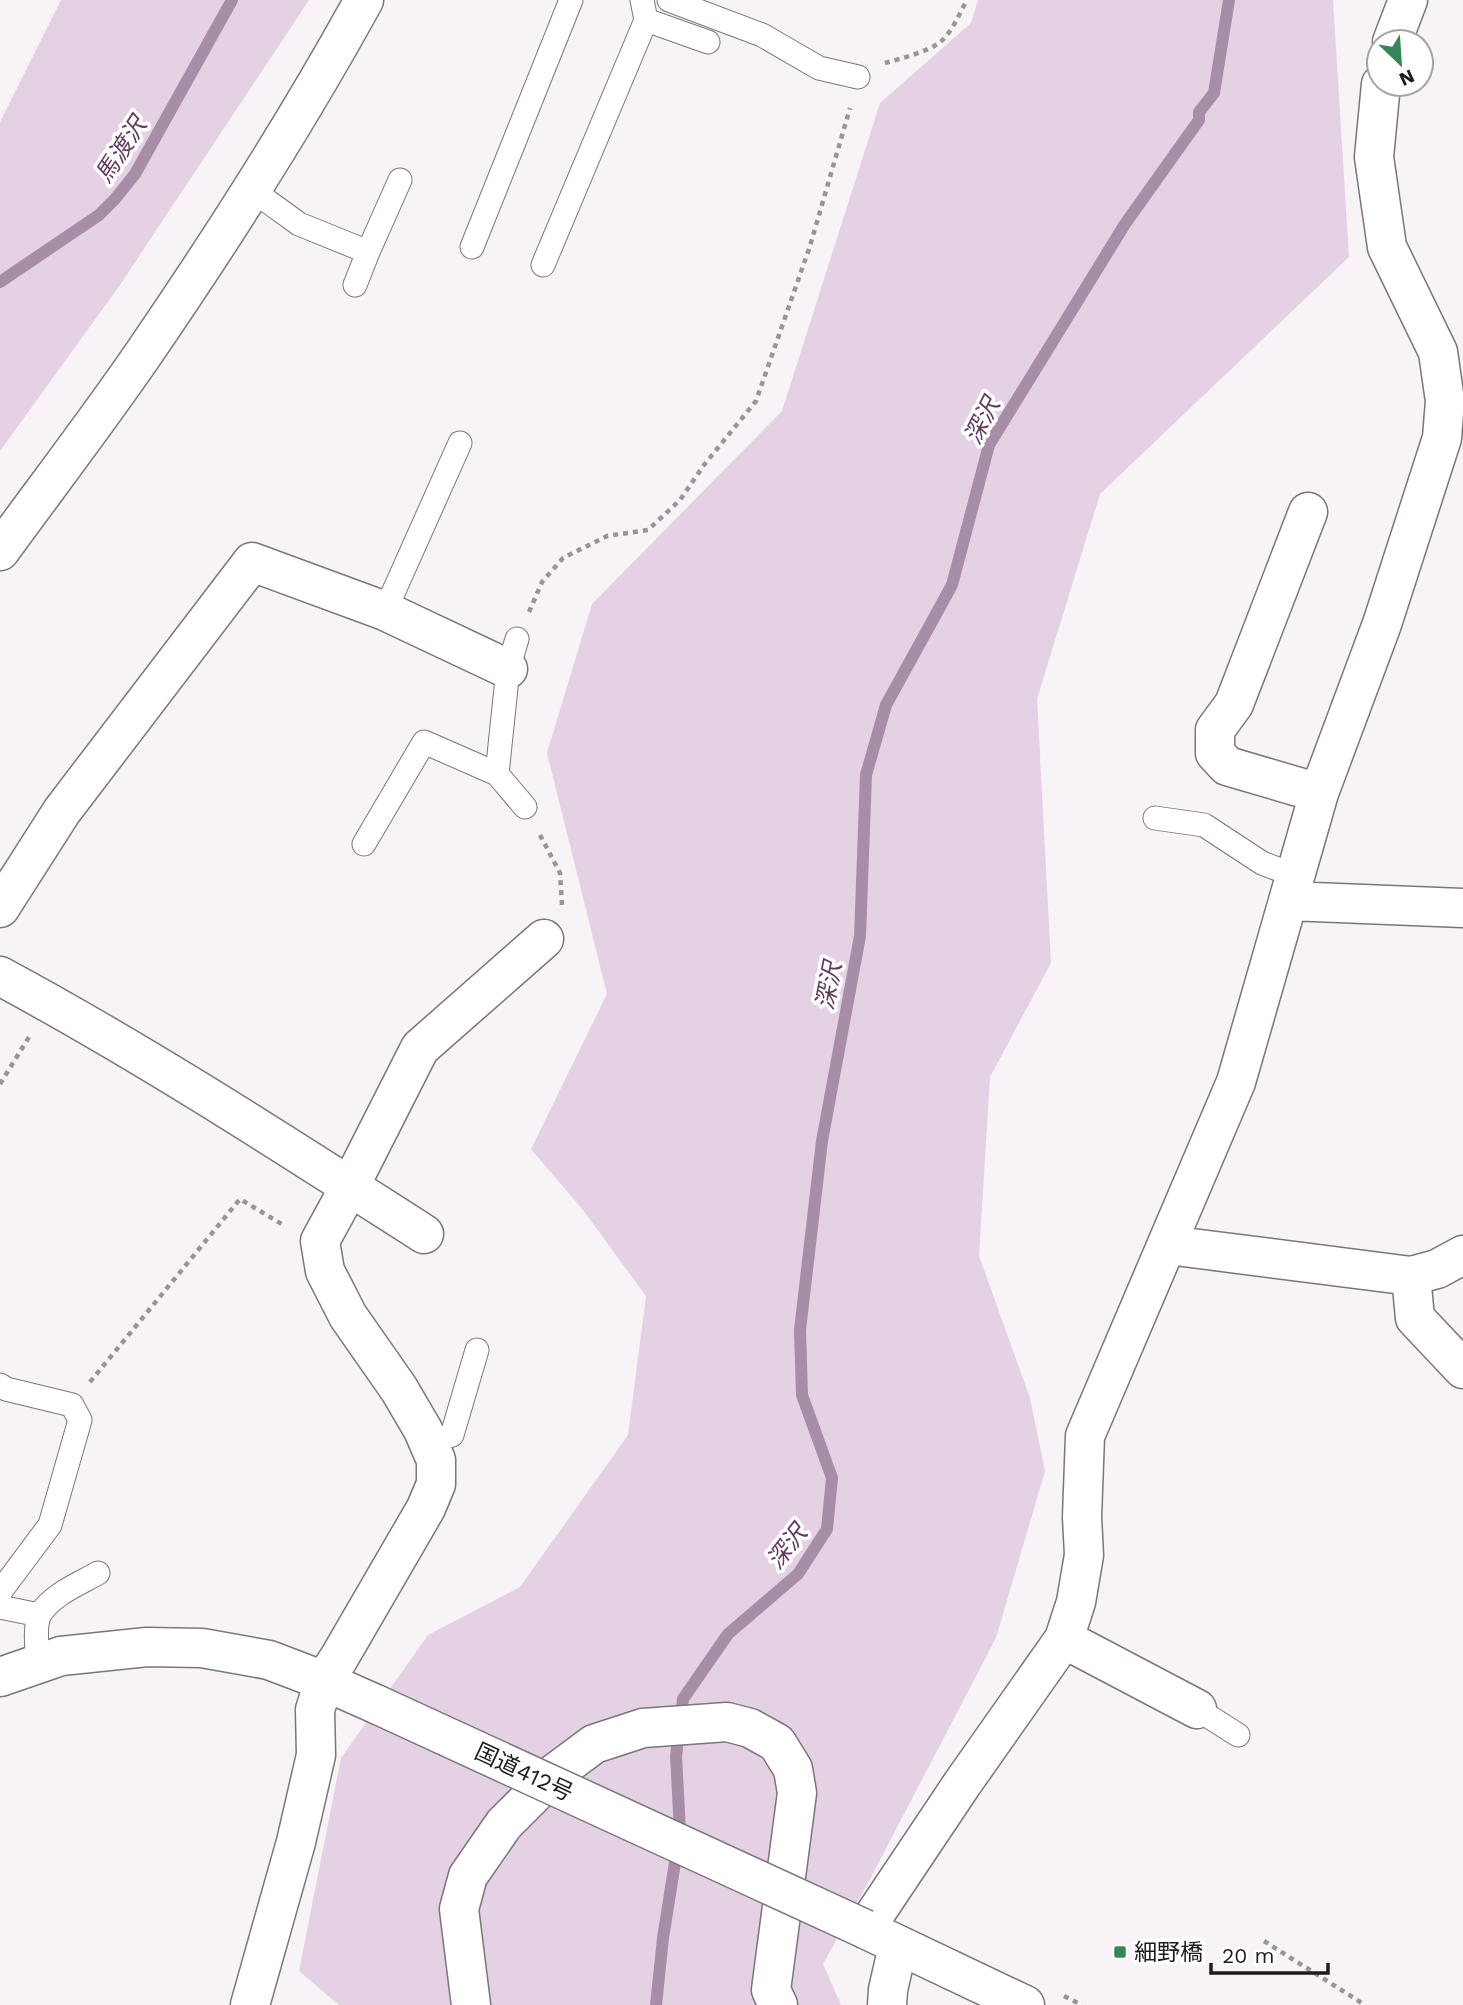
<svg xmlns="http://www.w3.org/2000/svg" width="1463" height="2005" viewBox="0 0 1463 2005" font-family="'Work Sans','Noto Sans JP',sans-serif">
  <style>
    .green { fill: #e5d1e4 }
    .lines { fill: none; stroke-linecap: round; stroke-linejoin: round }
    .stream { stroke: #a78ea6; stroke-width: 12 }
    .lane-casing { stroke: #7a767a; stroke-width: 25 }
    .street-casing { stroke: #7a767a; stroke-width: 41 }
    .highway-casing { stroke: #7a767a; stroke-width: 41 }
    .path { stroke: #989598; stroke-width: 4.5; stroke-dasharray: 5 5; stroke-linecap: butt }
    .lane { stroke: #fff; stroke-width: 23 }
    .street { stroke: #fff; stroke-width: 38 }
    .highway { stroke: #fff; stroke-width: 38 }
    .highway-bridge-casing { stroke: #7a767a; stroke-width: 41; stroke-linecap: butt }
    .highway-bridge { stroke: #fff; stroke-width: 38 }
    .poi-dot { fill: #358759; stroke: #fff; stroke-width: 2.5 }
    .labels { text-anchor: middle; stroke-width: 7; stroke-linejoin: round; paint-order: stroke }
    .street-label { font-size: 23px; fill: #1d1b1d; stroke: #fff }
    .poi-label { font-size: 23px; fill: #1d1b1d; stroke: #fff; text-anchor: start }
    .water-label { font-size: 24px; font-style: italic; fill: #603a5f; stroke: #fff }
  </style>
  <rect width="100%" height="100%" fill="#f7f3f7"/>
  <path class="green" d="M61 0H309L120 285 0 451V122Z
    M978 0H1333L1349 257 1100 494 1037 699 1051 963 990 1077 979 1256 1030 1398 1045 1471 996 1638 868 1883 823 1964 841 2005H339L299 1971 341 1758 428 1635 520 1587 628 1435 646 1296 583 1210 531 1149 607 994 547 753 592 604 782 411 880 103 971 23Z"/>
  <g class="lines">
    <path class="stream" d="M0 282 99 215 115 199 135 174 232 0
      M656 2005 663 1938 680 1831 676 1756 683 1699 728 1634 798 1574 827 1529 832 1478 802 1395 800 1330 822 1141 860 936 866 775 886 705 952 585 989 445 1125 224 1199 120V112L1214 93 1229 0"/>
    <defs>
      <path id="lane" d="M669 0 762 35 819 68 858 77
        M646 20 708 42
        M252 190 299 224 368 252 400 180
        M472 247 571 0
        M543 265 646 20 642 0
        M355 285 368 252
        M385 611 460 443
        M517 639 508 669 497 774 525 807
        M1155 818 1204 825 1262 863 1296 876
        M364 844 424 742 497 774
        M0 1385 6 1389 72 1405 80 1420 50 1525 0 1592
        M429 1442 452 1435 477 1350
        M0 1607 39 1615
        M38 1664C37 1651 34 1625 40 1614 53 1594 79 1584 98 1573
        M1197 1709 1238 1735"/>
      <path id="street" d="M1392 42 1408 0
        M1308 512 1234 704 1215 730V753L1227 766 1319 793
        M0 551C48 485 98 420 144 353 222 239 297 122 364 0
        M1289 901 1463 908
        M0 908 62 811 252 562 385 611 508 669
        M0 976C145 1054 285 1145 424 1234
        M1168 1245 1411 1276 1437 1269 1463 1255
        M1411 1276 1415 1318 1463 1369
        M1064 1639 1197 1709
        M865 1929 962 1784 1064 1639 1076 1602 1084 1555 1082 1517 1085 1436 1236 1082 1319 793 1382 624 1442 438 1445 401 1438 352 1387 247 1374 157 1381 84
        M250 2005 296 1842 316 1755 315 1710 324 1681 339 1658 426 1508 436 1484V1460L423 1430 399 1389 348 1316 325 1271 320 1241 350 1186 420 1048 544 939
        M471 2005 459 1909 468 1876 504 1824 555 1773 594 1744 643 1728 727 1722 750 1728 777 1743 793 1769 797 1793 771 1990 778 2005
        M887 2005 888 1990 898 1946"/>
      <path id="highway" d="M0 1677 61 1656 147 1647 202 1648 269 1660 324 1681 378 1705
        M865 1929 1025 2005"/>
    </defs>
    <use href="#lane" class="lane-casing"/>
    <use href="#street" class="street-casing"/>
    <use href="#highway" class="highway-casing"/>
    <path class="path" d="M885 63C902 58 924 53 939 43 952 33 959 14 967 0
      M529 612 542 582 563 558 607 536 648 530 680 500 704 465 756 401 810 246 850 108
      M540 835 560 873 562 905
      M0 1084 29 1037
      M90 1382 240 1199 285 1226
      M1264 1941 1365 2005
      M1064 1996 1082 2005"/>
    <use href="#lane" class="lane"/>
    <use href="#street" class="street"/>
    <use href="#highway" class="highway"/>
    <defs>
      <path id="highway-bridge" d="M378 1705 865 1929"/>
    </defs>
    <use href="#highway-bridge" class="highway-bridge-casing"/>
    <use href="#highway-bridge" class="highway-bridge"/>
  </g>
  <rect class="poi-dot" x="1113" y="1945" width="14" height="14" rx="3.5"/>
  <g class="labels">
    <g class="street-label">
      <text transform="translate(524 1772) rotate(25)" y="8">国道412号</text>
    </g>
    <g class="poi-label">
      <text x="1134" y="1960">細野橋</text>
    </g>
    <g class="water-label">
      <text transform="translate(121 150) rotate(-57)" y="8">馬渡沢</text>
      <text transform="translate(982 421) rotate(-63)" y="8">深沢</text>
      <text transform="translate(829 986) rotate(-79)" y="8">深沢</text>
      <text transform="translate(787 1547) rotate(-52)" y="8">深沢</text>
    </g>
  </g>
  <g transform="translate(1400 63) rotate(155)"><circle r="33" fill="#ffffff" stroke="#a5a4a5" stroke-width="2"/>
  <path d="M0-5L12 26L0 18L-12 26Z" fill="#358759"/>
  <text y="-10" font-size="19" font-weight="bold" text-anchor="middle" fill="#1d1b1d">N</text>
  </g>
  <path d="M1211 1963v10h117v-10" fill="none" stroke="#1d1b1d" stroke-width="3.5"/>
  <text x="1222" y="1963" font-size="21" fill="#1d1b1d" stroke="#ffffff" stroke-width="5" paint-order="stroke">20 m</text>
</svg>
